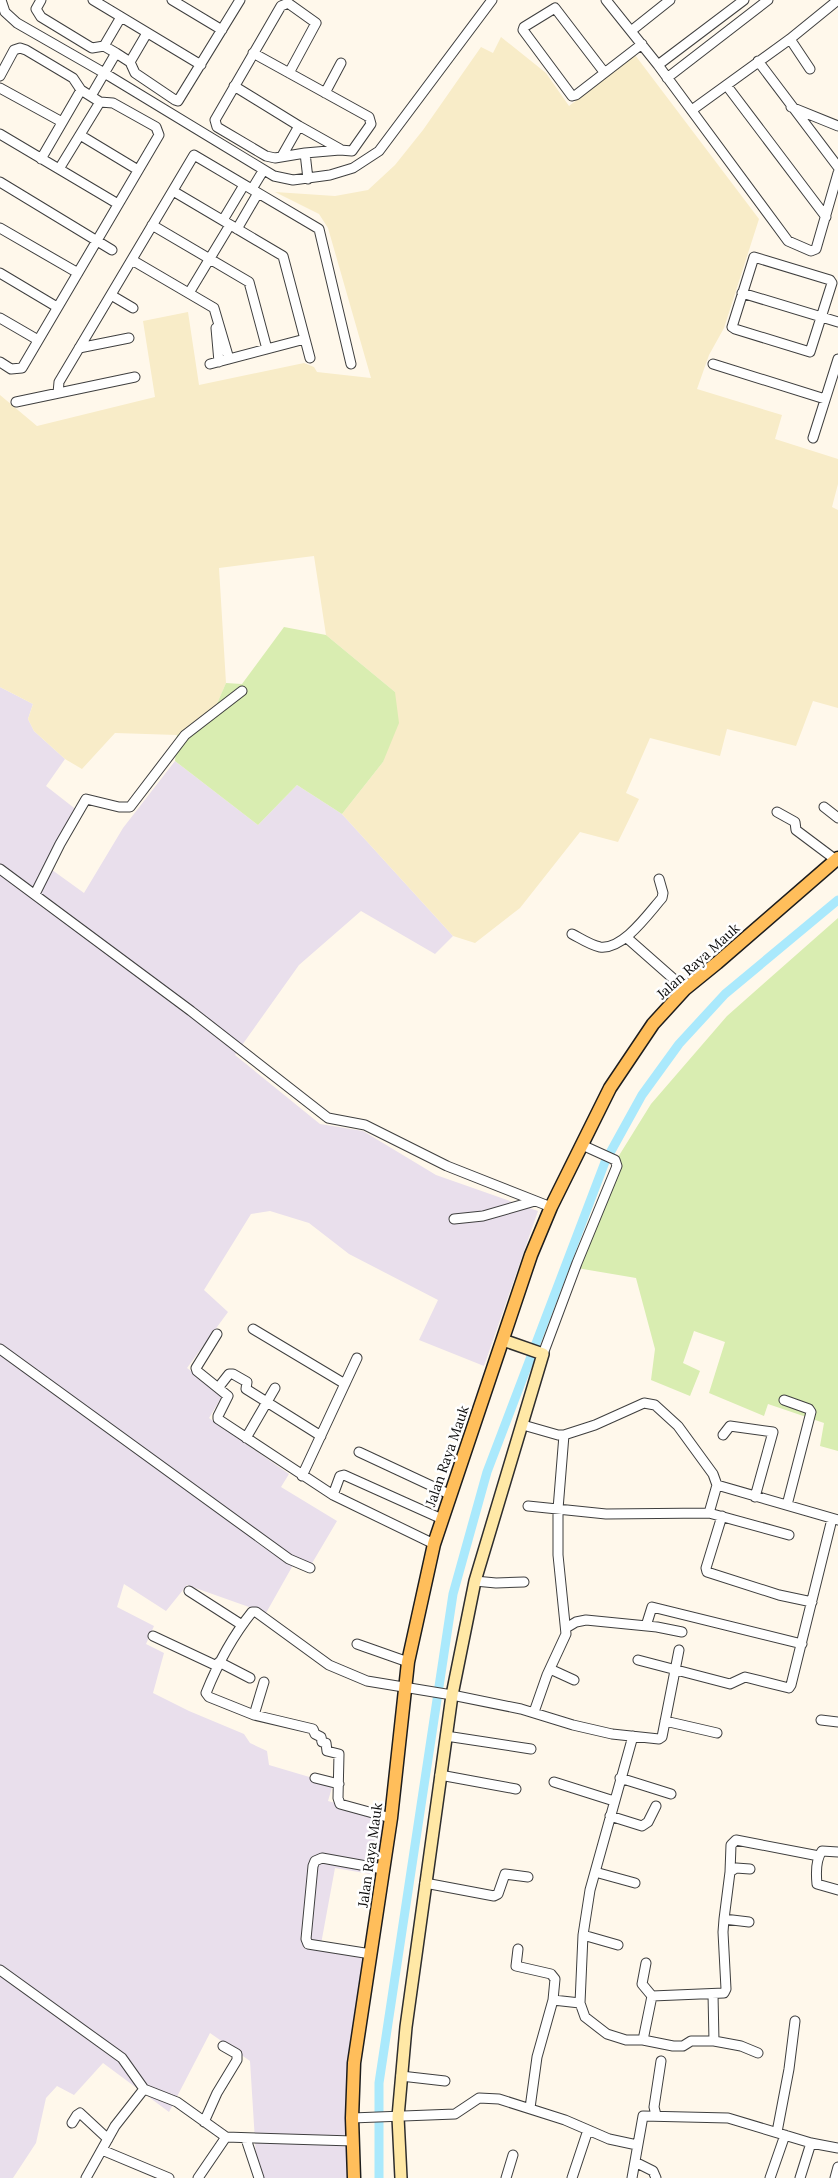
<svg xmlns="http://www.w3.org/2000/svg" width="838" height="2178" viewBox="0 0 838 2178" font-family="Lora,serif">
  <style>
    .industrial { fill: #e9dfec }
    .farmland { fill: #f8ecc8 }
    .green { fill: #d9edb1 }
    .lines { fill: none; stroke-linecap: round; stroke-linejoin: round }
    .canal { stroke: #aae9fc; stroke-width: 9 }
    .street-casing { stroke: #3f3f3f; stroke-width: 11 }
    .secondary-casing { stroke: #2e2e2e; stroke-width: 14 }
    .primary-casing { stroke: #1d1d1d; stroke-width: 15 }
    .street { stroke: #fff; stroke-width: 9 }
    .secondary { stroke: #ffe8a6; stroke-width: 11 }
    .primary { stroke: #ffbe5b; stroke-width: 12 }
    .labels { text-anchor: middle; stroke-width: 5; stroke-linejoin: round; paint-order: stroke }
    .street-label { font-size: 14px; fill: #0c0c0c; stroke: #fff }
  </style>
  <rect width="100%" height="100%" fill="#fff8eb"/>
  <path class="industrial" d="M0 687 33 704 28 719 34 731 65 759 46 786 78 811 48 867 84 893 123 828 175 761 258 825 297 785 342 814 453 936 435 954 361 911 299 965 235 1055 320 1124 363 1131 436 1175 538 1211 484 1366 419 1340 438 1300 349 1254 309 1223 270 1211 251 1214 204 1290 228 1312 187 1368 223 1395 209 1418 289 1474 281 1487 337 1521 311 1565 297 1558 266 1613 187 1585 166 1611 124 1584 117 1607 154 1626 146 1644 164 1653 153 1693 189 1711 244 1734 250 1743 267 1751 269 1765 333 1784 328 1801 386 1817 376 1875 335 1868 321 1944 371 1950 349 2178H262L256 2157 250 2061 210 2033 169 2112 103 2063 74 2095 57 2086 46 2098 36 2143 13 2178H0Z"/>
  <path class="farmland" d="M501 37 546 73 569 106 635 55 759 219 724 328 709 355 697 389 782 415 775 439 838 459V484L832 507 838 510V708L813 701 796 746 727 729 720 756 650 738 626 793 639 799 618 842 580 832 520 908 475 943 453 936 342 814 383 762 395 692 326 635 314 556 219 568 226 683 212 715 177 735 115 733 82 769 65 759 34 731 28 719 33 704 0 687V395L37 426 155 397 143 321 188 312 199 385 304 363 314 367 317 372 371 378 328 228 319 214 275 192 335 196 368 190 395 165 423 130 481 47 493 53Z"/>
  <path class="green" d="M284 627 326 635 395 692 399 723 383 762 342 814 297 785 258 825 175 761 177 735 212 715 226 683 242 684Z
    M838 918V1451L820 1446 824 1423 768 1404 764 1416 709 1393 725 1342 694 1331 683 1363 700 1371 690 1396 651 1380 655 1349 636 1278 571 1267 615 1162 651 1104 727 1016Z"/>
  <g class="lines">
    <path class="canal" d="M379 2178V2083L453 1594 487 1472 605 1162 642 1095 679 1044 725 994 838 900"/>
    <defs>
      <path id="street" d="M1 0 5 12 17 23 106 74 274 176 293 180 330 175 353 168 379 151 492 0
        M41 0 36 9 41 17 87 45 92 48 104 46 116 53 130 62 135 73 175 100 178 101 240 0
        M93 0 201 65
        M172 0 222 30
        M606 0 658 65 788 241 811 251 816 249 838 173
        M631 31 670 0
        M790 39 810 69
        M104 46 121 17
        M253 53 369 117 371 124 352 151 340 150 305 153 275 158 266 156 217 127 215 120 281 6 288 3 316 23 289 73
        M758 61 838 167
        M130 62 147 33
        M658 65 744 0
        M604 72 555 8 524 27 523 30 572 96 576 95 642 44
        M0 76 14 50 20 48 26 50 73 78 81 90 100 102 113 103 156 127 159 135 22 368 11 369 0 362
        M667 78 768 0
        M234 86 299 126 282 156
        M727 86 826 217
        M0 88 62 122
        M325 93 341 63
        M91 96 116 53
        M791 107 838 126
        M692 110 790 39 838 0
        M299 126 340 149
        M0 134 118 204
        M80 135 138 170
        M305 153 308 179
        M41 159 81 90
        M59 169 100 102
        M0 182 112 250
        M252 189 263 171
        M173 191 283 256 310 358
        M223 220 244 185
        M152 225 249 282 267 349
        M0 228 78 273
        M237 229 258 193
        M754 257 830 280 832 283 810 352 735 329 732 327Z
        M132 260 214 308 229 359
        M0 273 57 307
        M189 293 230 225
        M742 293 838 322
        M111 295 133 308
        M0 318 38 340
        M216 328 219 362
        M79 348 129 338
        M210 364 305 339
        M713 364 825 399
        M58 393 59 382 194 155 319 229 351 364
        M16 402 135 377
        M813 438 838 359
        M824 807 838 818
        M777 812 795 822 796 830 836 860
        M0 869 191 1011 328 1118 365 1125 447 1166 551 1207
        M35 894 60 844 86 799 119 807H130L185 735 242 691
        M572 934C580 938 590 945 600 947 623 950 648 914 662 898L663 893 659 879
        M626 937 685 989
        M454 1219 483 1216 535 1201
        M253 1329 345 1384
        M217 1334 196 1368 197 1371 228 1396 218 1416V1419L333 1495 434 1544
        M0 1349 289 1559 310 1568
        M543 1354 577 1263 617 1166 615 1160 582 1145
        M218 1388 229 1374H233L247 1382 246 1389 321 1436
        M784 1400 809 1409 811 1412 787 1505
        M523 1425 558 1435H564L595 1425 644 1403 655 1405 678 1426 713 1474 717 1485 709 1513
        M723 1435 730 1426 773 1432 755 1497
        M246 1438 275 1388
        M359 1452 449 1494
        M302 1476 357 1358
        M717 1485 838 1520
        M333 1495 340 1476 344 1475 442 1519
        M528 1506 606 1514 709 1513 789 1535
        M722 1516 706 1568 707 1572 779 1595 812 1602
        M475 1581 496 1583 524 1582
        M189 1591 242 1625
        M646 1626 652 1607 802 1644
        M566 1628 576 1622 586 1620 657 1627 682 1632
        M153 1636 217 1666
        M357 1644 408 1662
        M638 1660 730 1684 745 1677 789 1688 791 1685 832 1519
        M219 1662 250 1678
        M550 1669 574 1680
        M264 1682 254 1715 209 1697 206 1693C218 1663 232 1637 252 1612H256L329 1665 367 1681 452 1695 521 1709 573 1725 612 1734 659 1739 662 1737 679 1650
        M534 1712 547 1675 566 1634 558 1555V1509L564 1435
        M254 1715 313 1729 315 1734 321 1737 322 1742 326 1743 327 1751 339 1754 338 1798 340 1804 391 1818
        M821 1720 838 1722
        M665 1721 717 1733
        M446 1736 531 1749
        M440 1775 516 1789
        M315 1778 339 1784
        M620 1778 671 1794
        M554 1782 614 1801
        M610 1816 642 1826 648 1822 656 1806
        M838 1852 822 1851C816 1859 816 1874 817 1884L838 1890
        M595 1872 635 1883
        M730 1872 731 1845 736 1840 819 1856
        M425 1883 494 1896 498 1894 505 1874 528 1877
        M724 1919 730 1872 736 1868 750 1869
        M583 1935 618 1945
        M518 1949 516 1966 551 1974 555 1979 553 2000 537 2057 530 2108
        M371 1954 308 1944 306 1939 313 1866 315 1861 322 1858 383 1869
        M646 1963 642 1984 652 1996 724 1993 726 1989 723 1932 724 1919 749 1922
        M0 1970 122 2058 144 2089 177 2102 226 2137 353 2141
        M713 1994 714 2041
        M553 2000 580 2003 585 2017 607 2034 626 2040H643L673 2046H683L691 2041H714L741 2046 758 2053
        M580 2003 583 1935 590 1890 633 1736
        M643 2040 652 1996
        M401 2076 445 2081
        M656 2115 654 2107 661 2061
        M352 2118 455 2114 479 2098 499 2099 565 2120 609 2139 637 2145
        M204 2122 217 2093 237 2060V2054L223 2046
        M72 2123 77 2115 80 2113 108 2139
        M777 2132 789 2069 795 2021
        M246 2139 259 2178
        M102 2150 169 2178
        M635 2162 653 2171 656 2178
        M86 2178 115 2126 144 2089
        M198 2178 226 2137
        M506 2178 513 2155
        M572 2178 588 2130
        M632 2178 643 2116 728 2118 811 2143 838 2148
        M770 2178 785 2135
        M800 2178 811 2143
        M835 2178 838 2167"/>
      <path id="secondary" d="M401 2178 398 2117 406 2027 452 1695 475 1581 543 1354 503 1340"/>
      <path id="primary" d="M354 2178 352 2118 354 2063 391 1818 408 1662 434 1544 531 1255 551 1207 610 1088 653 1024 685 989 717 963 838 858"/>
    </defs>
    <use href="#street" class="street-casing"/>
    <use href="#secondary" class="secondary-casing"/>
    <use href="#primary" class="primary-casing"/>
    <use href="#street" class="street"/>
    <use href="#secondary" class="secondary"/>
    <use href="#primary" class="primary"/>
  </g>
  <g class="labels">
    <g class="street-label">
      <text transform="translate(698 961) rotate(-42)" y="5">Jalan Raya Mauk</text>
      <text transform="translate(447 1456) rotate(-71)" y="5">Jalan Raya Mauk</text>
      <text transform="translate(370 1855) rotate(-82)" y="5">Jalan Raya Mauk</text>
    </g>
  </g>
</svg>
